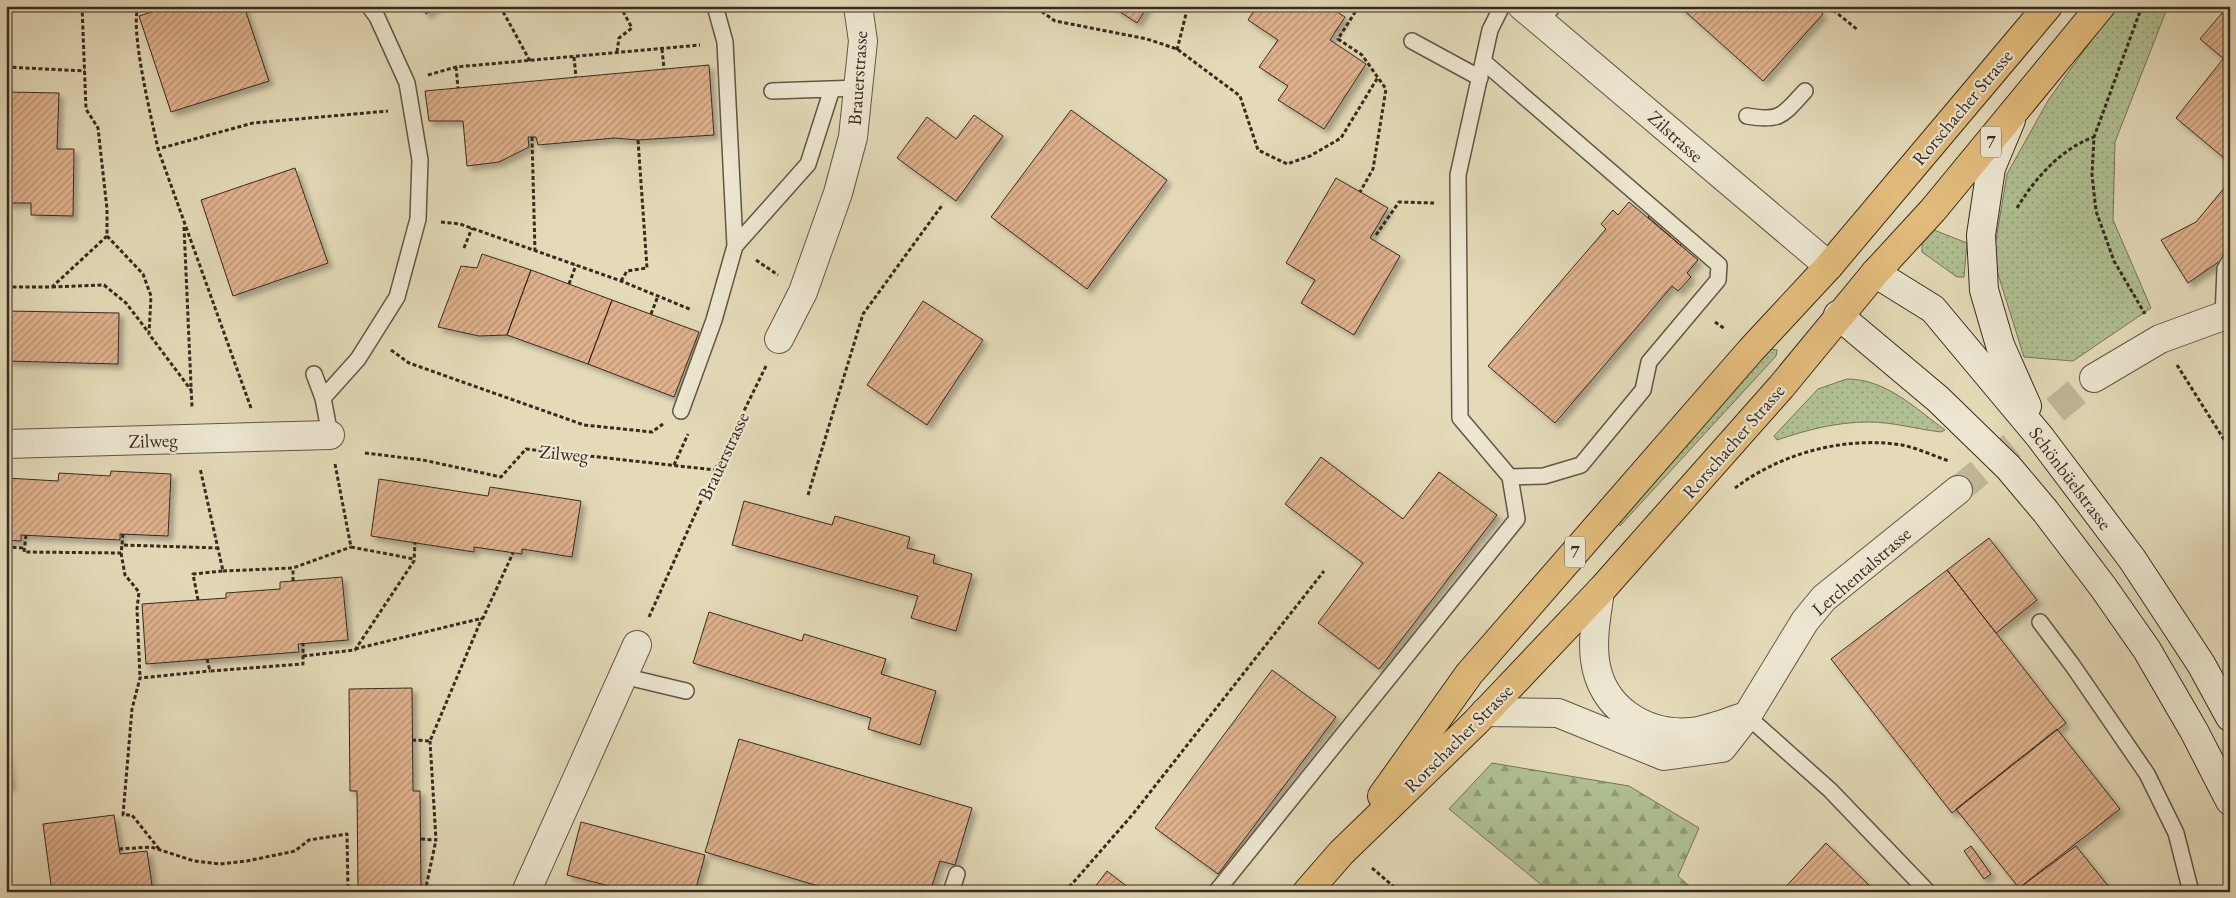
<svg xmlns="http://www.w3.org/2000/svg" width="2236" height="898" viewBox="0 0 2236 898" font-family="'EB Garamond',serif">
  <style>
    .grass { fill: url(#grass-dots); stroke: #747559 }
    .forest { fill: url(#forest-firs); stroke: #747559 }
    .building { fill: url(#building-hatch); stroke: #372a20; filter: url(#shadow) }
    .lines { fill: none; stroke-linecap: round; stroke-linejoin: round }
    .minor-tunnel { stroke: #c1b79a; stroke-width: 28; stroke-dasharray: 28 14; stroke-linecap: butt }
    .service-casing { stroke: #625646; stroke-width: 18 }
    .minor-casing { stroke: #625646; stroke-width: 30 }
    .secondary-casing { stroke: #372a20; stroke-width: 30 }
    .primary-casing { stroke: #372a20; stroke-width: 30 }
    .path { stroke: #372a20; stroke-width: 3; stroke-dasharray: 4 2.5; stroke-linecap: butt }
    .service { stroke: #ede7d1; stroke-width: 15 }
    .minor { stroke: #ede7d1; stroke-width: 28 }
    .secondary { stroke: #ede7d1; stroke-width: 28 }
    .primary { stroke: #e2bd7c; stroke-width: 28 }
    .labels { text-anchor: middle; stroke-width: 4.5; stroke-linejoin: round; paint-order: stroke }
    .shield { fill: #ede7d1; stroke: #6e6355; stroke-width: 1 }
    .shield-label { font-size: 18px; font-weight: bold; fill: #372a20 }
    .street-label { font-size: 19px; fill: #372a20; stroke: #ede7d1 }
  </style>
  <defs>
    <pattern id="grass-dots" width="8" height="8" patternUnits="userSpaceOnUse" patternTransform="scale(1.25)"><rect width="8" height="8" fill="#b0c092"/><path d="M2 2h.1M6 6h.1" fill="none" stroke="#909c77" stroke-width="1.8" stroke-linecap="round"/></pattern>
    <pattern id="forest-firs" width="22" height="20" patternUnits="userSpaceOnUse" patternTransform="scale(1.25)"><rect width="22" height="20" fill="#b0c092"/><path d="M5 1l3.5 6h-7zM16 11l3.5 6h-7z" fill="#909c77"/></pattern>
    <pattern id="building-hatch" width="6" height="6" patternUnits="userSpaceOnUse" patternTransform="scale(1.25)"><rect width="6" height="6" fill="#dfb28d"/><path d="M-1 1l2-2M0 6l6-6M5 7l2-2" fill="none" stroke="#b69173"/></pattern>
    <filter id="shadow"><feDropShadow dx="4.5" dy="4.5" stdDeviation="2.5" flood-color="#0004"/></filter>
  </defs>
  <rect width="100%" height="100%" fill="#e4dab8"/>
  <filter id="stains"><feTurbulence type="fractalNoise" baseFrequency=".004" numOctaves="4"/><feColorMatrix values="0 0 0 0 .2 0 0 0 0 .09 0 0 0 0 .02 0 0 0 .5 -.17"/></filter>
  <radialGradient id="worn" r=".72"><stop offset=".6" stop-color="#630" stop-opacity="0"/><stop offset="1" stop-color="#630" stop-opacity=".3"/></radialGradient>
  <path class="grass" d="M2116 6H2168L2115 142 2113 220 2151 308 2073 361 2024 357 1993 258 2007 174 2049 99Z
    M1934 230 1967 243 1964 277H1957L1922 252V244Z
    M1771 349 1777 350 1776 356 1620 526 1616 522 1744 374Z
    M1847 379C1886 379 1915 408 1945 430L1941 432C1916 429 1893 422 1868 422 1837 422 1806 430 1777 440L1774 436 1818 389Z"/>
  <path class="forest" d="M1492 763 1629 786 1699 828 1678 876 1696 892H1547L1544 887 1449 809Z"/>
  <path class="building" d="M170 6H244L269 81 171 112 139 16Z
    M421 6H438L426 14Z
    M1111 6H1148L1137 23Z
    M1257 6H1328L1345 17 1330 40 1366 64 1324 129 1278 100 1288 86 1259 67 1278 40 1248 20Z
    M1679 6H1815L1823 14 1763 81Z
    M2228 6H2230V64L2200 39Z
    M2223 59 2230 64V163L2176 118Z
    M709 65 714 135 638 140 615 138 538 145 536 137H528L529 147 499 162 467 166 463 121H429L425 91Z
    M6 92 59 93 57 149H74L73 216 31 215V203H6Z
    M1071 110 1167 180 1087 289 991 217Z
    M974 115 1003 136 956 201 897 158 927 117 956 139Z
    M295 168 328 263 233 296 201 200Z
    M1336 178 1388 208 1370 238 1400 256 1354 335 1301 303 1315 280 1286 263Z
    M2230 181V254L2188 283 2161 240 2196 222Z
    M1629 202 1698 260 1687 273 1691 277 1678 291 1672 286 1555 423 1488 366 1606 229 1601 224 1613 210 1618 215Z
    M1657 206 1689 233 1680 245 1648 217Z
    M482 254 531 270 507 335 479 336 438 327 461 266 477 268Z
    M531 270 612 300 588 364 507 335Z
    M612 300 699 332 674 397 588 364Z
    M923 301 983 340 927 425 867 385Z
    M6 311 119 313 118 364 6 361Z
    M1321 457 1403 519 1439 472 1497 515 1379 669 1318 623 1363 563 1285 504Z
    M111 471 171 474 168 536 120 534V540L21 535V541L6 540V478L58 481 59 473 110 476Z
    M379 479 488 496 490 487 581 501 572 557 522 549V554L474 547V552L371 536Z
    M744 501 832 525 835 516 910 537 907 548 935 555 933 563 972 574 956 631 911 618 918 596 732 545Z
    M1989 538 2037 600 1996 633 1947 570Z
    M1947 570 2066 723 1952 813 1831 659Z
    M342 577 348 640 298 644 299 652 146 664 142 604 226 598V593L280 589V582Z
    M709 612 802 641 804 634 886 659 881 674 936 691 920 745 868 729 871 718 693 663Z
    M1272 670 1336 717 1218 874 1155 828Z
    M412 688 413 791H420L421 888 358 889 357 791H350L349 689Z
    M2057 729 2120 809 2019 888 1956 809Z
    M739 739 972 808 955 865 940 861 930 892H838L705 852Z
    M6 751 11 786H6Z
    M114 815 120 854 147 851 153 892H52L43 824Z
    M581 822 705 855 695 892H632L567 875Z
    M1826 843 1876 892H1781Z
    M1971 846 1991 874 1984 879 1964 851Z
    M2076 846 2113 892H2022L2019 888Z
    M1107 871 1134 892H1091Z"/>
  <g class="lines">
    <path class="minor-tunnel" d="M1958 490 2094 378"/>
    <defs>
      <path id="service" d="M1541 22 1553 6
        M1412 41 1480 78
        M1484 62 1719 265 1718 280 1649 362 1643 390 1581 465 1544 476 1510 477
        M772 91 859 88
        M1747 116C1781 122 1783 115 1805 91
        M735 246 808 164 832 89
        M2223 316 2225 269 2230 260
        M314 374 323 398 330 435
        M323 398 358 359 397 297 418 219 420 160 407 83 377 17 369 6
        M681 411 714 320 735 246 725 42 715 6
        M2040 622 2073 666 2147 774 2176 833 2191 892
        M623 676 686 691
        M1747 716 1830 790 1928 892
        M951 892 957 874
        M1216 892 1517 519 1510 477 1460 418 1458 175 1490 30 1502 6"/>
      <path id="minor" d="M1522 6 1829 266
        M779 339 803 292 838 193 853 137 863 41 858 6
        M2094 378 2160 339 2223 316H2230
        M6 444 330 435
        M1600 591C1597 613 1592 637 1595 660 1601 708 1645 736 1691 732 1710 730 1729 721 1747 716
        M1485 712 1558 713 1664 756 1722 748 1747 716 1805 621 1824 598 1958 490
        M526 892 637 645"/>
      <path id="secondary" d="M2011 120 1991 168 1981 235 1984 290 2000 345 2027 406
        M1875 273 1933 309 2040 437 2132 559 2201 664 2230 717
        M1838 315 1938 399 2009 468 2046 512 2103 587 2147 650 2194 731 2230 801"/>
      <path id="primary" d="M1382 796 1469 674 1751 350 1829 266 2048 6
        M1307 892 1341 853 1476 722 1603 588 1781 387 1875 273 1933 210 2101 6"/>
    </defs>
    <use href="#service" class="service-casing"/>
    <use href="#minor" class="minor-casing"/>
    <use href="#secondary" class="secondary-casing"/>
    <use href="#primary" class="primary-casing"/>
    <path class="path" d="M139 6C128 23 153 125 158 149
      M500 6 530 61
      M1038 6 1041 11 1055 21 1147 39 1177 49 1240 96 1258 150 1287 164 1310 156 1341 138 1378 77
      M1359 6 1338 39 1362 55 1386 89 1373 169 1360 192
      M1828 6 1858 30
      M2142 6 2094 137 2092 175 2096 211 2114 261 2145 314
      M662 49 664 69
      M1177 50 1188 6
      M617 52 619 38 632 28 620 6
      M574 57 576 77
      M6 67 85 71
      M456 67 458 88
      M428 75 456 67 700 45
      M532 137 535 252
      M2017 208C2035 178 2062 148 2094 137
      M441 222 460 224 621 281 692 310
      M184 227 192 408
      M1376 235 1399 202 1434 203
      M107 236 143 274 151 296 149 334 191 390
      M464 248 472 228
      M756 260 778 275
      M621 281 627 271 647 268 638 140
      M569 284 576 265
      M6 287H52L107 236V209L98 128 86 109 82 6
      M52 287 104 285 126 303 149 333
      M651 314 658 296
      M1715 322 1725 329
      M391 350 409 363 584 425 652 432 663 424
      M2177 365 2230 449
      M251 408 158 149 253 123 388 111
      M365 453 423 460 501 477 526 449 715 470
      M335 464 351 547 414 559
      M674 465 688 434
      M1735 488C1781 453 1845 436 1902 445 1917 448 1934 456 1949 461
      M808 495 863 314 943 204
      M123 534 122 545 218 548
      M26 535 24 552 121 553 122 545
      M6 547 24 548
      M121 553 125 575 139 592 137 609 140 678
      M223 571 293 568 351 547
      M293 581V568
      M198 600 193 574 223 571 200 468
      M649 617 715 470 766 366
      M355 649 483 618 513 553
      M303 656 355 650 414 561 415 542
      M207 659 210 671 303 664V643
      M412 740 430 741 482 618
      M421 839 436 840 430 741
      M119 849 151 847 194 861 220 864 247 861 295 851 309 840 347 834 348 892
      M159 849 132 815H123L132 709 140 678 210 671
      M1372 868 1400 892
      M425 892 436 840
      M1065 892 1133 814 1324 571"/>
    <use href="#service" class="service"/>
    <use href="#minor" class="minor"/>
    <use href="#secondary" class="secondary"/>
    <use href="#primary" class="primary"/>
  </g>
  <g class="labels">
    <g class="shield">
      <rect x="1981" y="126.5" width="20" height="31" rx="4"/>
      <rect x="1565" y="536.5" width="20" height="31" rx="4"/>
    </g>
    <g class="shield-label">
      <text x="1991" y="148">7</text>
      <text x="1575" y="558">7</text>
    </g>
    <g class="street-label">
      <text transform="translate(857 78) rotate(-86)" y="7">Brauerstrasse</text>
      <text transform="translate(1962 107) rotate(-50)" y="7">Rorschacher Strasse</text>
      <text transform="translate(1676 136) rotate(42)" y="7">Zilstrasse</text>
      <text transform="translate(153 440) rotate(-2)" y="7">Zilweg</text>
      <text transform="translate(1733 441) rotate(-49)" y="7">Rorschacher Strasse</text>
      <text transform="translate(564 453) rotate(5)" y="7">Zilweg</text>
      <text transform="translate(723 456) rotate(-65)" y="7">Brauerstrasse</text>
      <text transform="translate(2071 478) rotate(53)" y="7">Schönbüelstrasse</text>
      <text transform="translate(1861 571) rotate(-41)" y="7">Lerchentalstrasse</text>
      <text transform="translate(1458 738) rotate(-45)" y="7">Rorschacher Strasse</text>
    </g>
  </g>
  <rect width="2236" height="898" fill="none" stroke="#e4dab8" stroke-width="25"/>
  <rect x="8" y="8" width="2221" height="883" fill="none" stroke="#372a20" stroke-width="2.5"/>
  <rect x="12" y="12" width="2211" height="873" fill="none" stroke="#372a20"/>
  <rect width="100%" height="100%" filter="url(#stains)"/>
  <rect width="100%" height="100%" fill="url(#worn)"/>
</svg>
